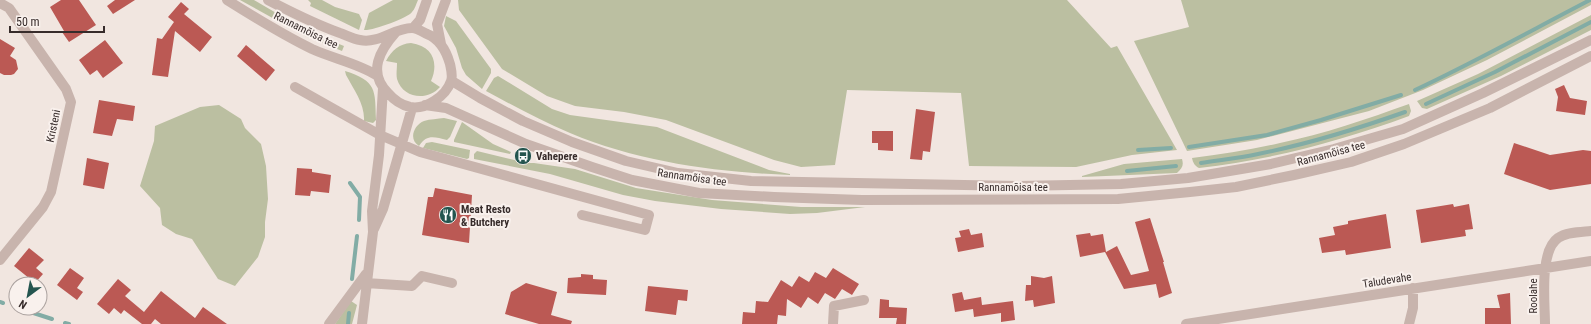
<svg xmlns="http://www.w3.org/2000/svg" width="1591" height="324" viewBox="0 0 1591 324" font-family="'Roboto Condensed',sans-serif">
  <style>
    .green { fill: #bbbfa1 }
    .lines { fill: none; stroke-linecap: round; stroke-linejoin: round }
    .stream { stroke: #82aca5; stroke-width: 4 }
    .building { fill: #bb5954 }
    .minor { stroke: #c8b4ad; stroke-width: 10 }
    .labels { text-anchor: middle; stroke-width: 4; stroke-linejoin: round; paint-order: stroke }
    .street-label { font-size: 11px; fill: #372c2b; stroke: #f9f1ed }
    .poi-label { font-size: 11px; font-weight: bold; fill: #372c2b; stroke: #f9f1ed; text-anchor: start }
  </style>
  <rect width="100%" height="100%" fill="#f1e6e0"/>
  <path class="green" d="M240 0H254L307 31 344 46 342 51 305 36Z
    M308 0H322L335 7 359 14 362 20 359 30 310 6 311 3Z
    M393 0H418C416 4 415 9 412 12 408 18 372 31 364 30L369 13Z
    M458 0H1067L1111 48 1117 46 1177 150 1132 155 1076 167 969 166 961 93 847 90 835 165 801 167 774 160 666 120 624 112 575 106 547 96 502 69 459 10Z
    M1181 0H1591V5L1487 60 1423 90 1369 111 1257 140 1187 151 1134 41 1189 27Z
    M1591 15V30L1501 76 1427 109 1422 108 1417 101 1478 74Z
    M446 16 456 21 491 69V73L482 89 466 75 462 68 456 48 444 26Z
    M411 43C433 46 439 63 431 81L440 87C428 101 403 99 397 79 396 74 397 69 397 63L386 61C392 50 399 44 411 43Z
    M345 71C377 81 375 90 376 120L373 123 364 121C365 104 354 90 346 75Z
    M498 76 552 109 570 115 657 127 769 170 790 174V175C715 172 639 162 570 133 541 121 514 106 486 91L494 78Z
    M1409 104 1411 111 1409 116C1341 141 1271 160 1199 168 1195 166 1193 163 1192 158 1222 154 1251 150 1280 143 1324 134 1367 119 1409 104Z
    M219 105 241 119 245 128 261 144 266 166 268 199 265 222V237L258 257 235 286 218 279 192 239 176 234 162 225 160 208 140 186 154 141 155 126 200 107Z
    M444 118 457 121 450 137 447 140C434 137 427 134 419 146 408 139 414 125 424 121 430 119 438 119 444 118Z
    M462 122 493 144 511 152 510 154 454 142V140Z
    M432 142 470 150 469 158 467 159 423 148 426 143Z
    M477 151 527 163H534L575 169 636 188 712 200 801 207H865L817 213 790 214 721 209 655 201 623 195 550 174 474 159V154Z
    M1182 159C1184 166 1182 168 1177 173L1082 177V176L1124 164Z
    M351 301 357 305 352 324H335Z"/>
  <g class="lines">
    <path class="stream" d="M1415 90C1475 62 1532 30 1590 0
      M1426 104 1495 72 1591 22
      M1189 147 1267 135 1321 120 1401 95
      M1138 150 1171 148
      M1201 163C1220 160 1239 158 1258 154 1308 144 1357 129 1405 112
      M1127 171 1176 166
      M350 183 360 197 359 220
      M352 279 357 236
      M0 302 3 303
      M18 308 52 319
      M65 323 69 324
      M348 324 349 313"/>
  </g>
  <path class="building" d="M61 0H79L96 25 69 42 62 32 64 31 50 7Z
    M115 0H135L113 14 107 6Z
    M181 2 189 9 184 14 212 37 200 52 175 31 168 77 152 75 157 38 162 39 174 22 168 17Z
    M0 39 15 48 10 56 16 60 18 69 14 74 11 75H4L0 73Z
    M105 40 123 63 103 78 97 70 90 75 79 60Z
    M246 45 275 70 266 81 237 56Z
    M1564 85 1570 98 1587 101 1585 115 1556 111 1558 97 1555 89Z
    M99 100 135 106 133 121 117 119 112 136 93 133Z
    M916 109 935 112 930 152 923 151 922 160 910 159Z
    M872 131H893V151L878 150V143H872Z
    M1514 143 1550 155 1583 150 1591 151V184L1550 190 1504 174Z
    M87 158 109 163 104 189 83 185Z
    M297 168 312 169V172L331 175 329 193 311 191 310 196 295 195Z
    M435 188 472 195 469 243 422 235 428 197H433Z
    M1453 204 1454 207 1469 204 1473 229 1465 230 1466 236 1421 243 1416 210Z
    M1386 214 1391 248 1346 255 1345 250 1322 253 1319 238 1335 235 1333 227 1348 224V221Z
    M1150 218 1164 262H1163L1172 293 1159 298 1156 284 1124 289 1105 252 1080 257 1076 235 1090 233 1091 236 1103 234 1106 252 1117 246 1131 275 1149 271 1135 222Z
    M969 229 971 235 982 233 984 247 958 252 955 238 961 237 959 231Z
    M29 248 44 260 36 268 43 274 35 283 14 266Z
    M70 268 84 278 77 288 83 292 77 300 57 285Z
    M833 268 859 284 852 295 842 289 835 299 825 293 818 304 808 297 801 308 787 299 786 316 778 315 777 324H742L743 312 755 313 756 301 768 302 781 280 792 287 799 276 809 282 815 272 826 278Z
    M581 274 593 275V279L607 280 606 295 567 293 568 278 581 277Z
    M1031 276 1044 278 1052 276 1055 303 1034 307 1033 300 1025 301 1026 285H1031Z
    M118 279 131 290 125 296 144 312 161 291 195 318 203 307 227 324H161L155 319 151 324H142L124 310 121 314 114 308 109 314 97 304Z
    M526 283 557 292 551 315 572 321 571 324H539L505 314 511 292Z
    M648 286 688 290 687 301 678 300 676 315 645 311Z
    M962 292 964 300 981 297 982 305 1013 301 1015 320 1001 322V313L974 317 973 309 955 312 952 294Z
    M1510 293 1511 324H1485V308H1500L1497 295Z
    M880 299 889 300V307L907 308 906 324H896L897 318H879Z"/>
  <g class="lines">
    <path class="minor" d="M227 0C254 17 283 35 312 49 334 59 358 63 378 76
      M268 0C291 12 315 24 340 33 346 35 353 39 360 40 379 44 394 28 412 28 417 28 423 32 427 34 440 39 446 50 450 64 451 69 453 76 451 81 446 96 426 110 410 107 401 105 394 100 388 93 367 72 380 50 396 32
      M0 3 9 8 66 89 71 102 51 192 43 207 0 260
      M413 28 420 20 427 0
      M441 44 437 24 446 0
      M452 81 480 98 523 121 572 142 626 161 678 173 751 181 1018 186 1121 184 1188 178 1271 164 1334 149 1403 129 1483 93 1591 40
      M295 87 380 135 420 152 649 215 645 230 582 215
      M425 105 446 108 526 144 592 167 632 180 699 193 774 197 862 200 1118 199 1190 192 1236 187 1294 175 1351 162 1404 144 1490 108 1591 56
      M374 229 383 209 412 108
      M366 283 412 286 422 276 452 283
      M329 324 366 274
      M362 324 373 232 372 211 379 155 383 88
      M833 324 834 306 864 300
      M1186 324 1591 261
      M1409 324 1413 308V288
      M1545 324C1545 303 1539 251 1558 238 1566 232 1581 232 1591 231"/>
  </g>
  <defs>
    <symbol id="bus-disc" viewBox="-11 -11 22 22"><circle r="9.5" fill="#24554f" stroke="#f9f1ed"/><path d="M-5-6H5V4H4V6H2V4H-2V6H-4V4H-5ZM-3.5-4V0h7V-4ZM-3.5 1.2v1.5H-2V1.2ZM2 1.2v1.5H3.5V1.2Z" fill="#fff"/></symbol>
    <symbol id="restaurant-disc" viewBox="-11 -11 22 22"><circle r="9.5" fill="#24554f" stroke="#f9f1ed"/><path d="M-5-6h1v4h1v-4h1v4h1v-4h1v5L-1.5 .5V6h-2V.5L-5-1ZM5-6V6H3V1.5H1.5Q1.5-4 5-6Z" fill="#fff"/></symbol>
  </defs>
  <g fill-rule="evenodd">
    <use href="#bus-disc" x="513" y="146" width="20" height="20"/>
    <use href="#restaurant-disc" x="438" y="205" width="20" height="20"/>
  </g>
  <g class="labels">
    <g class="street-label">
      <text transform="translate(306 30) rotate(26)" y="4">Rannamõisa tee</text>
      <text transform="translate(53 126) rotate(-78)" y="4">Kristeni</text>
      <text transform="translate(1331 153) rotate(-15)" y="4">Rannamõisa tee</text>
      <text transform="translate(692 177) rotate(8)" y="4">Rannamõisa tee</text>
      <text x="1013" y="191">Rannamõisa tee</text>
      <text transform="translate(1387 280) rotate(-9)" y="4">Taludevahe</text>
      <text transform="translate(1533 296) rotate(-90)" y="4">Roolahe</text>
    </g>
    <g class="poi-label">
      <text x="536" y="160">Vahepere</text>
      <text x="461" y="213">Meat Resto<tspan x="461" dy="13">&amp; Butchery</tspan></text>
    </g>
  </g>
  <g transform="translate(28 296) rotate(212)"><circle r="19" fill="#f9f1ed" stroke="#aba29f"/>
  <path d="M0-3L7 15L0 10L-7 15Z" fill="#24554f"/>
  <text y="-6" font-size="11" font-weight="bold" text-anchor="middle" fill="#372c2b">N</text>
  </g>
  <path d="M10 26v6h94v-6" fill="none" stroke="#372c2b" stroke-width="2"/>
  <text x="16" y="26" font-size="12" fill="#372c2b" stroke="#f9f1ed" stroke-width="3" paint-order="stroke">50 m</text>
</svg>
